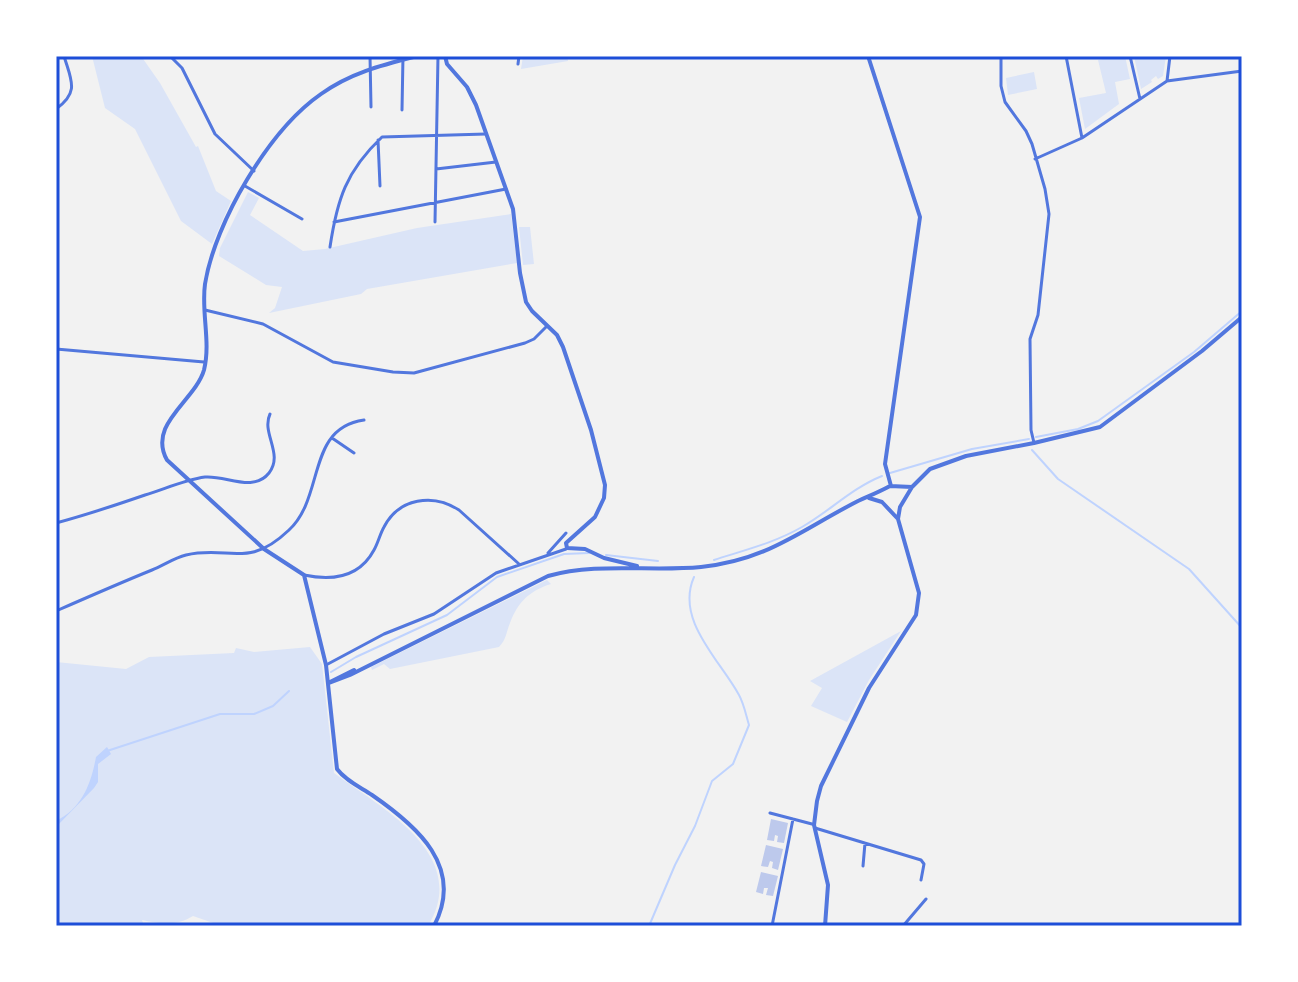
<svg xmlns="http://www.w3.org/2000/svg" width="1298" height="982" viewBox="0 0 1298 982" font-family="'Exo 2',sans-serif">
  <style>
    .green { fill: #dbe4f7 }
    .water { fill: #bfd3fe }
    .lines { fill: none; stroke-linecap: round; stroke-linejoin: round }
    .stream { stroke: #bfd3fe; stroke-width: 2 }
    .building { fill: #bdc9ec }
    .minor { stroke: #5277de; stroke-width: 3 }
    .tertiary { stroke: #5277de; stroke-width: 4 }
    .neatline { fill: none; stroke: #1d4ed8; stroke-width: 3 }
  </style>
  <rect width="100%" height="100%" fill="#f2f2f2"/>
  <path class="green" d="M92 56H141L160 83 196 147 198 146 216 191 231 201 212 244 181 221 135 129 105 108Z
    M523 56H567L568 61 521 69Z
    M1117 56H1125L1130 79 1115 82 1119 104 1085 129 1079 98 1106 93 1098 60Z
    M1134 56H1166L1163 76 1158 79 1156 76 1151 80 1152 82 1141 89Z
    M1034 72 1037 89 1008 95 1006 78Z
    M248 192 259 198 250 215 303 251 325 249 417 228 511 214 517 263 367 289 361 294 269 313 275 308 282 287 266 285 219 256 220 248Z
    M519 227H530L534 264 523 265Z
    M547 580 551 584C529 591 518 602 510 623 506 633 506 640 499 647L390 669 384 664 372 670 371 667Z
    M901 631 869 680 847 722 811 706 822 688 810 681Z
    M310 647 322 664 334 773C383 809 471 855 428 926H222L193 916C177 926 159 924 142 920L144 926H56V662L126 669 149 657 234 653 236 648 254 652Z"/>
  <path class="water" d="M107 747 111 754 98 764V782L94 788 56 827V821C82 808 91 784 96 757Z"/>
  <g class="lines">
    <path class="stream" d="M1036 437 1078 429 1098 421 1194 352 1242 311
      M1032 450 1058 479 1189 569 1242 628
      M890 473 972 449 1029 439
      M606 555 658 561
      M714 560C745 550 774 543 802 527 830 511 852 488 882 476
      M331 672 356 657 447 615 497 577 564 554 589 553
      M107 751 220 714H254L273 706 289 691
      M649 926 675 865 695 826 712 781 733 764 749 725C746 715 744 704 739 695 720 660 675 620 694 577"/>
  </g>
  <path class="building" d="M771 819 788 823 784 843 777 842 778 836 775 835 774 841 767 840Z
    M766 845 783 849 778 870 772 868 773 862 770 861 768 867 761 866Z
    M761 872 778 876 773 896 766 895 768 888H764L763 894 756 892Z"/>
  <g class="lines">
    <path class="minor" d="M170 56 182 68 215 134 254 171
      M370 56 371 107
      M1001 56V86L1005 102 1026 131 1032 144 1045 189 1049 214 1038 315 1030 339 1031 430 1034 443
      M1066 56 1082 138
      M1130 56 1140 99
      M518 64 519 56
      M1167 81 1170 56
      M56 109C80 92 71 80 64 56
      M402 110 403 56
      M378 140 380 186
      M1035 159 1082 138 1167 81 1242 71
      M436 169 496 162
      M245 186 302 219
      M334 222 506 189
      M435 222 438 56
      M330 247C337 200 346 171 382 137L486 134
      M205 310 263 324 333 362 393 372 414 373 525 343 534 339 546 327
      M56 349 204 362
      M332 438 354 453
      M56 523C86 515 116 505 145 495 165 489 184 480 205 477 226 475 253 493 269 473 284 454 261 433 270 414
      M548 553 566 533
      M304 575C332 581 359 578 374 550 378 543 380 534 384 527 399 498 433 493 459 510L519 564
      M56 611C88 597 120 583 152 570 164 565 174 558 186 555 230 545 247 570 289 530 325 497 306 428 364 420
      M326 665 384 634 434 614 496 573 566 549
      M770 813 812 824
      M815 828 921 860 924 864 921 880
      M863 866 865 843
      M772 926 793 819
      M903 926 926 899"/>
    <path class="tertiary" d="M417 56C382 65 350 73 321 94 269 130 215 222 205 284 201 312 211 342 204 370 195 401 147 424 167 460L264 549 304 575 326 665 337 769C346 781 360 787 372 795 417 826 465 867 434 926
      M445 56 447 64 467 87 476 105 513 209 520 273 526 302 532 311 557 335 563 347 591 430 605 485 604 498 595 517 566 543 567 548 585 549 604 558 637 566
      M868 56 920 217 885 464 891 486
      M898 519 900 507 912 487 930 469 966 456 1034 443 1100 427 1202 351 1242 317
      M330 682 354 670
      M329 683 350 675 548 576C597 562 650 572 701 567 768 560 801 530 858 501 869 496 879 492 890 486L912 487
      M825 926 828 885 814 825 817 801 821 786 869 688 916 615 919 593 898 519 882 502 869 498"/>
  </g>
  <rect width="1298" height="982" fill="none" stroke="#ffffff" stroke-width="116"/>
  <rect x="58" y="58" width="1182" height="866" class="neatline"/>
</svg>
